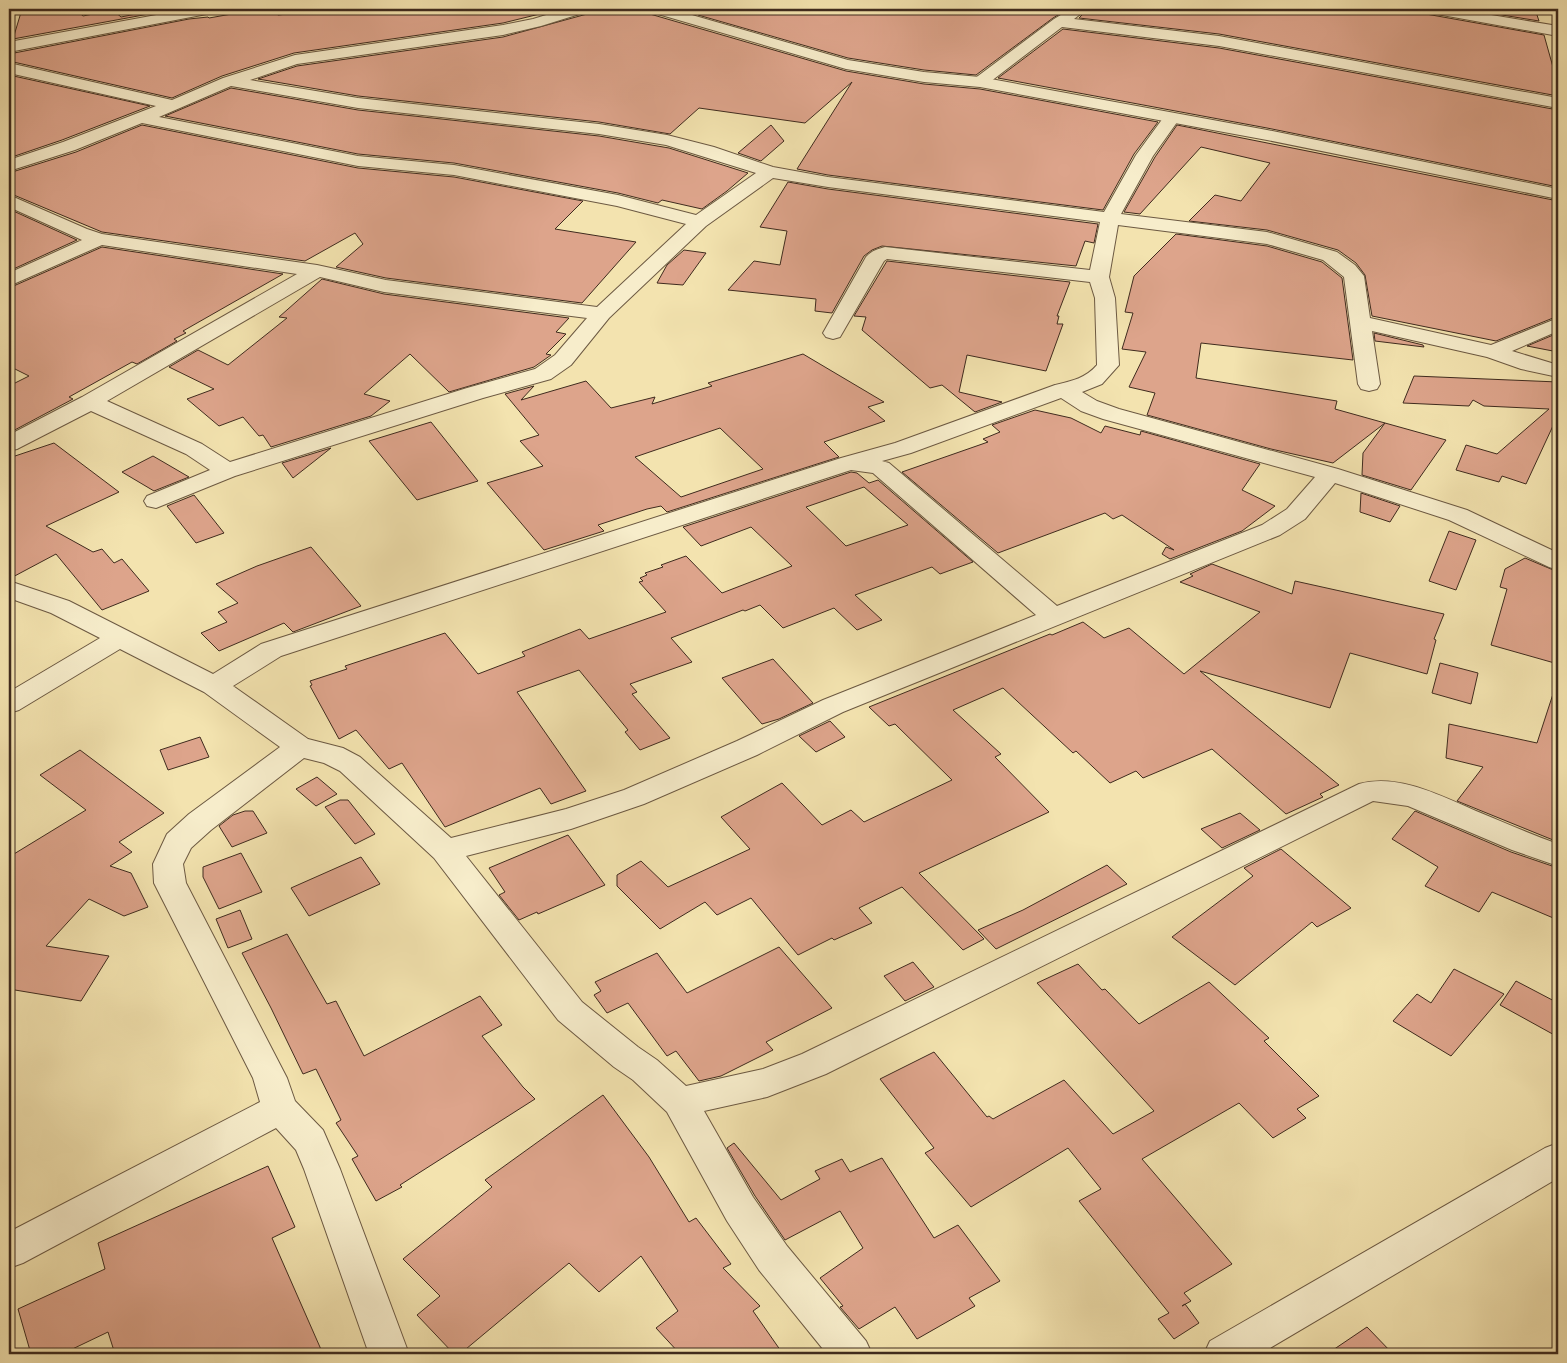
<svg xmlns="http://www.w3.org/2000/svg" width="1567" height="1363" viewBox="0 0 1567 1363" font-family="Vollkorn,serif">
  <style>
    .building { fill: #dda48b; stroke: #3f2b1e; fill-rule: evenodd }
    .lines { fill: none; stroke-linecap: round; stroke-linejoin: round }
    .minor-casing { stroke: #6c5942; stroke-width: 2 }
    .tertiary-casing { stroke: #6c5942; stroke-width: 2 }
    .minor { fill: #f7edcb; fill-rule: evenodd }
    .tertiary { fill: #f7edcb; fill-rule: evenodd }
  </style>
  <rect width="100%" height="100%" fill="#f3e3af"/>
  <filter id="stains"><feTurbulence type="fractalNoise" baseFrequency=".004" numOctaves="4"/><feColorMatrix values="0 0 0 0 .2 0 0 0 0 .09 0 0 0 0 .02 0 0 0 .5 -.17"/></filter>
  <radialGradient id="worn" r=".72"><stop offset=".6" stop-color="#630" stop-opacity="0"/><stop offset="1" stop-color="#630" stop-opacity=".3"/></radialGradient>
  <path class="building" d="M22 9H75L83 16 113 10 121 17 156 10 176 9 13 39Z
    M260 9H271L278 15 317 11 316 9H560L503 23 294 53 222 76 172 98 9 61V54L189 19 208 17 209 18Z
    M590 9H647L650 14 846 71 924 84 980 89 1158 122 1134 154 1103 210 828 175 797 169 852 82 805 123 699 108 670 134 599 122 358 96 258 79 297 66 503 37 587 14Z
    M704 9H1068L1053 18 976 75 924 70 848 58 698 15Z
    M1083 9H1200L1237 14 1241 9H1422L1426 14 1544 35 1558 85V96L1219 34 1079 18 1085 12Z
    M1465 9H1535L1539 21Z
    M1063 29 1219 48 1558 110V187L1267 128 998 78Z
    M9 75 150 106 62 140 9 158Z
    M231 88 358 110 599 136 669 148 748 173 727 191 702 209 662 200 658 203 618 193 454 163 358 154 165 116Z
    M142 125 358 168 454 177 583 201 555 229 636 242 582 303 386 278 336 267 363 244 355 233 305 261 102 232 9 193V173L76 152Z
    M771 125 784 141 761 161 738 153Z
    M1177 125 1558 201V316L1496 341 1372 316 1365 275 1356 263 1338 250 1267 230 1189 221 1215 195 1241 201 1270 163 1201 147 1140 214 1124 212 1155 157Z
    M788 182 828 189 1098 224 1094 243 1085 241 1076 266 882 246 872 250 864 256 832 313 815 311 816 299 728 290 754 261 780 265 787 231 760 227Z
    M9 209 77 240 9 271Z
    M1176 234 1267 246 1322 262 1342 278 1353 360 1201 343 1196 378 1337 401 1335 409 1385 423 1333 463 1271 449 1147 415 1155 393 1129 387 1146 352 1122 349 1133 313 1125 312 1134 276Z
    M102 247 283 274 183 331 186 333 174 339 177 341 137 364 132 362 69 397 73 399 9 433V386L29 376 9 366V288Z
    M684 250 706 253 683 285 657 283 667 265Z
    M887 261 1070 282 1057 316H1059L1057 324H1063L1046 371 967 355 959 392 1002 402 975 412 942 385 930 388 862 330 866 317 854 316Z
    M322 279 384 294 569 318 556 332 566 334 546 354 551 355 534 367 449 392 410 354 364 394 390 401 371 416 271 447 263 435 259 436 243 417 219 426 187 399 214 389 169 367 198 350 228 365 287 318 279 317Z
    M1374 333 1423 345 1424 347 1375 341Z
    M1558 333V352L1527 346Z
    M803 354 884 402 868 407 885 421 824 442 839 457 667 512 661 506 647 509 598 525 604 531 544 550 487 483 543 466 520 441 539 435 505 394 534 386 521 400 586 381 611 408 655 397 652 404 712 386 708 383ZM720 428 763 469 681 497 635 457Z
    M1414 376 1558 382V415L1526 484 1502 476 1499 482 1456 470 1466 445 1497 454 1549 409 1484 406 1473 400 1469 406 1403 403Z
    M1035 410 1071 418 1101 433 1105 426 1140 435 1141 431 1260 464 1242 490 1275 506 1242 531 1170 559 1162 554 1166 547 1174 550 1122 515 1113 519 1105 513 998 553 902 472 988 442 983 439 1000 432 992 425Z
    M431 422 478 481 417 500 369 441Z
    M1385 423 1446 440 1411 490 1362 475 1363 453Z
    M54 443 119 492 46 526 93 552 102 549 114 563 122 559 149 591 102 610 56 554 9 579V458Z
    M331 448 293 478 282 463Z
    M153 456 189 477 154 491 122 472Z
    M851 472 857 473 869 483 878 480 973 562 940 574 932 567 855 595 882 620 857 630 834 608 783 628 760 605 745 611 743 610 671 638 692 662 630 684 637 692 632 694 670 738 640 750 625 732 628 730 579 670 517 692 586 791 551 804 540 788 445 827 402 763 389 769 356 730 339 739 310 686 312 685 310 681 347 669 345 666 445 633 478 674 525 656 522 652 580 629 589 639 666 612 639 582 643 581 640 578 647 575 645 573 663 567 661 565 686 556 722 593 792 566 751 527 701 546 683 527ZM864 487 908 525 846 546 806 507Z
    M1361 493 1400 506 1390 522 1360 512Z
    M194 495 224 533 196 543 167 506Z
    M1449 531 1476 540 1456 590 1429 581Z
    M311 547 361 606 293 632 284 623 219 651 201 633 227 622 218 612 238 603 216 584 257 566Z
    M1525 558 1558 572V664L1491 645 1507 589 1500 587 1505 569Z
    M1212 564 1292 594 1295 581 1444 614 1434 639 1436 640 1427 674 1350 653 1330 708 1200 671 1339 785 1320 794 1323 797 1286 814 1212 749 1143 778 1136 771 1110 783 1076 751 1073 753 1003 688 953 710 1001 754 995 757 1049 812 919 873 984 939 963 950 902 887 859 908 872 923 834 940 832 938 798 955 751 898 717 915 705 902 660 929 617 886V875L641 861 668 887 750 849 721 817 782 783 822 825 851 810 864 822 952 780 895 724 889 726 869 707 1050 634 1052 635 1083 622 1104 638 1129 628 1184 674 1260 612 1180 582 1193 576 1190 574Z
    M773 659 813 703 779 719 762 724 722 678Z
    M1440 663 1478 673 1471 704 1432 693Z
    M1553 694 1558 695V842L1457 801 1483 767 1446 758 1449 724 1537 743Z
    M830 721 845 737 816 752 799 736Z
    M200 737 209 757 168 770 160 750Z
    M80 750 164 813 119 842 132 852 110 866 131 873 148 907 124 916 89 899 46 946 109 956 81 1001 9 989V857L86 810 40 775Z
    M317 777 337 794 316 806 296 789Z
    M340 800H348L375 834 355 844 325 807Z
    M245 811H253L267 833 232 847 219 826 233 815Z
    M1415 811 1511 852 1558 868V920L1492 892 1479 912 1425 886 1438 867 1392 839Z
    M1240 813 1260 830 1222 848 1201 829Z
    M568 835 605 885 538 914 537 912 519 920 499 895 505 892 489 868Z
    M1281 849 1351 908 1317 927 1312 922 1235 985 1172 937 1253 876 1244 868Z
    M241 853 262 892 219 909 203 877V867Z
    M361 857 380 884 309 916 291 888Z
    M1107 865 1127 884 996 949 978 930 1023 910Z
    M240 910 252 939 228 948 216 919Z
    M287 934 327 1004 336 1001 364 1056 480 996 502 1025 482 1036 523 1087 535 1099 400 1185 402 1187 376 1201 352 1159 358 1156 336 1123 341 1120 316 1069 303 1074 271 1008 242 953Z
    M779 947 832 1008 766 1042 773 1050 721 1076 699 1081 676 1051 667 1056 628 1003 607 1013 594 995 601 991 595 982 657 953 687 993Z
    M913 962 934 987 905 1001 884 976Z
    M1078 964 1102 990 1105 989 1139 1024 1209 982 1269 1038 1264 1041 1319 1096 1297 1109 1306 1118 1273 1138 1239 1103 1142 1159 1232 1264 1184 1293 1191 1301 1182 1306 1185 1304 1199 1323 1174 1339 1158 1319 1169 1313 1079 1201 1101 1189 1068 1148 971 1207 925 1153 934 1148 880 1079 934 1052 987 1117 989 1116 993 1119 1064 1080 1113 1134 1154 1111 1037 983Z
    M1454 969 1504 994 1451 1056 1393 1021 1417 994 1431 1003Z
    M1516 981 1558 1003V1037L1500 1005Z
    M603 1095 649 1157 689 1222 696 1218 731 1264 723 1268 760 1306 753 1311 783 1354H680L656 1328 678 1311 641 1256 599 1292 569 1263 460 1354H454L417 1315 440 1296 403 1259 492 1187 485 1180Z
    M734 1143 781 1200 820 1179 815 1171 842 1159 850 1172 882 1158 934 1238 958 1225 1000 1281 969 1298 975 1306 917 1339 895 1307 859 1329 840 1307 843 1306 820 1278 863 1248 840 1211 785 1240 755 1196 727 1148Z
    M268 1166 295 1227 272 1238 323 1354H115L108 1332 62 1354H31L18 1309 105 1269 98 1243Z
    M1367 1327 1393 1354H1327Z"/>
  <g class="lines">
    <defs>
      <path id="minor" d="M189 9H219L217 12 212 13 9 52V42Z
        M566 9H588L586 12 541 26 503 35 297 64 250 80 358 98 599 124 667 135 714 147 773 167 828 177 1104 212 1136 155 1166 114H1178L1180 118 1153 156 1121 214 1267 232 1337 252 1355 265 1364 276 1370 318 1491 345 1558 318V331L1512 351 1558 365V377L1521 369 1487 357 1372 331 1380 384 1377 389 1369 391 1361 389 1358 384 1344 277 1323 260 1267 244 1118 225 1109 277 1115 298 1119 365 1102 384 1082 392 1097 401 1119 409 1338 469 1467 510 1558 553V570L1549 567 1449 520 1335 483 1305 519 1280 535 843 712 757 755 644 804 571 829 466 856 582 1002 638 1047 657 1060 686 1086 763 1069 802 1054 1359 784C1398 773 1441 796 1476 811 1503 822 1530 834 1558 844V866L1512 850 1408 806 1373 801 826 1074 767 1097 704 1111 753 1197 787 1246 866 1341 872 1354H827L759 1270 727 1221 667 1112 633 1080 614 1067 558 1020 434 858 340 771 324 763 304 758 211 830 191 848 183 864 186 883 287 1078 295 1101 323 1130 340 1169 409 1354H369L304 1169 296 1150 276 1128 23 1263 9 1268V1232L260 1102 253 1078 154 883 153 864 167 834 189 814 280 747 204 692 120 649 19 710 9 713V692L100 638 51 613 9 598V581L69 601 213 674 261 644 841 458 895 443 1055 385C1072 381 1086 378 1097 365L1095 298 1090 282 887 259 884 261 840 337 833 339 826 337 823 333 866 257C871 251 878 249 885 247L1090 270 1100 222 828 187 773 178 706 226 609 318 571 365 551 379 483 398 235 476 156 508 147 506 144 501 147 496 210 470 186 454 91 411 17 449 9 451V435L82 397 297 274 102 245 9 286V273L82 240 9 207V195L87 229 102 234 317 265 386 280 597 307 686 224 617 206 454 175 358 166 142 123 75 150 9 171V160L63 142 156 106 9 73V63L172 100 223 78 295 55 503 25 533 19ZM231 86 358 108 599 134 666 145 756 173 696 215 618 195 454 165 358 156 159 117ZM320 277 384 292 587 318 555 355 535 369 467 388 230 462 202 444 107 401ZM1061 398 1081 411 1103 419 1315 477 1287 509 1262 525 1057 606 889 463 882 461 911 453ZM851 470 873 473 1036 615 823 700 737 741 624 790 566 809 451 838 360 757 343 748 308 739 233 686 281 656Z
        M663 9H702C694 20 675 17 664 14L662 11Z
        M1071 9H1081L1083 12 1074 19 1219 36 1558 98V108L1219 46 1062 27 986 85H974L972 82 974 79 1054 19Z
        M1424 9H1455L1558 26V36L1431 13 1426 12Z
        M1558 1143V1178L1260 1354H1204L1210 1341 1545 1148Z"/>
      <path id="tertiary" d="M649 9H671L848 60 924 72 980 77 1267 130 1558 189V199L1267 140 980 87 924 82 846 69 651 12Z"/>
    </defs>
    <use href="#minor" class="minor-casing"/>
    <use href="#tertiary" class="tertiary-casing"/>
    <use href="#minor" class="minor"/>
    <use href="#tertiary" class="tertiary"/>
  </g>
  <rect width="1567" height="1363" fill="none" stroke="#f3e3af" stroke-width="30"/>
  <rect x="10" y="10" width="1547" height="1343" fill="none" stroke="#3f2b1e" stroke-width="2.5"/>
  <rect x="15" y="15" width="1537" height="1333" fill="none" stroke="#3f2b1e"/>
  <rect width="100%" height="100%" filter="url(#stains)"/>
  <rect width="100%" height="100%" fill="url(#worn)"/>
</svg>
